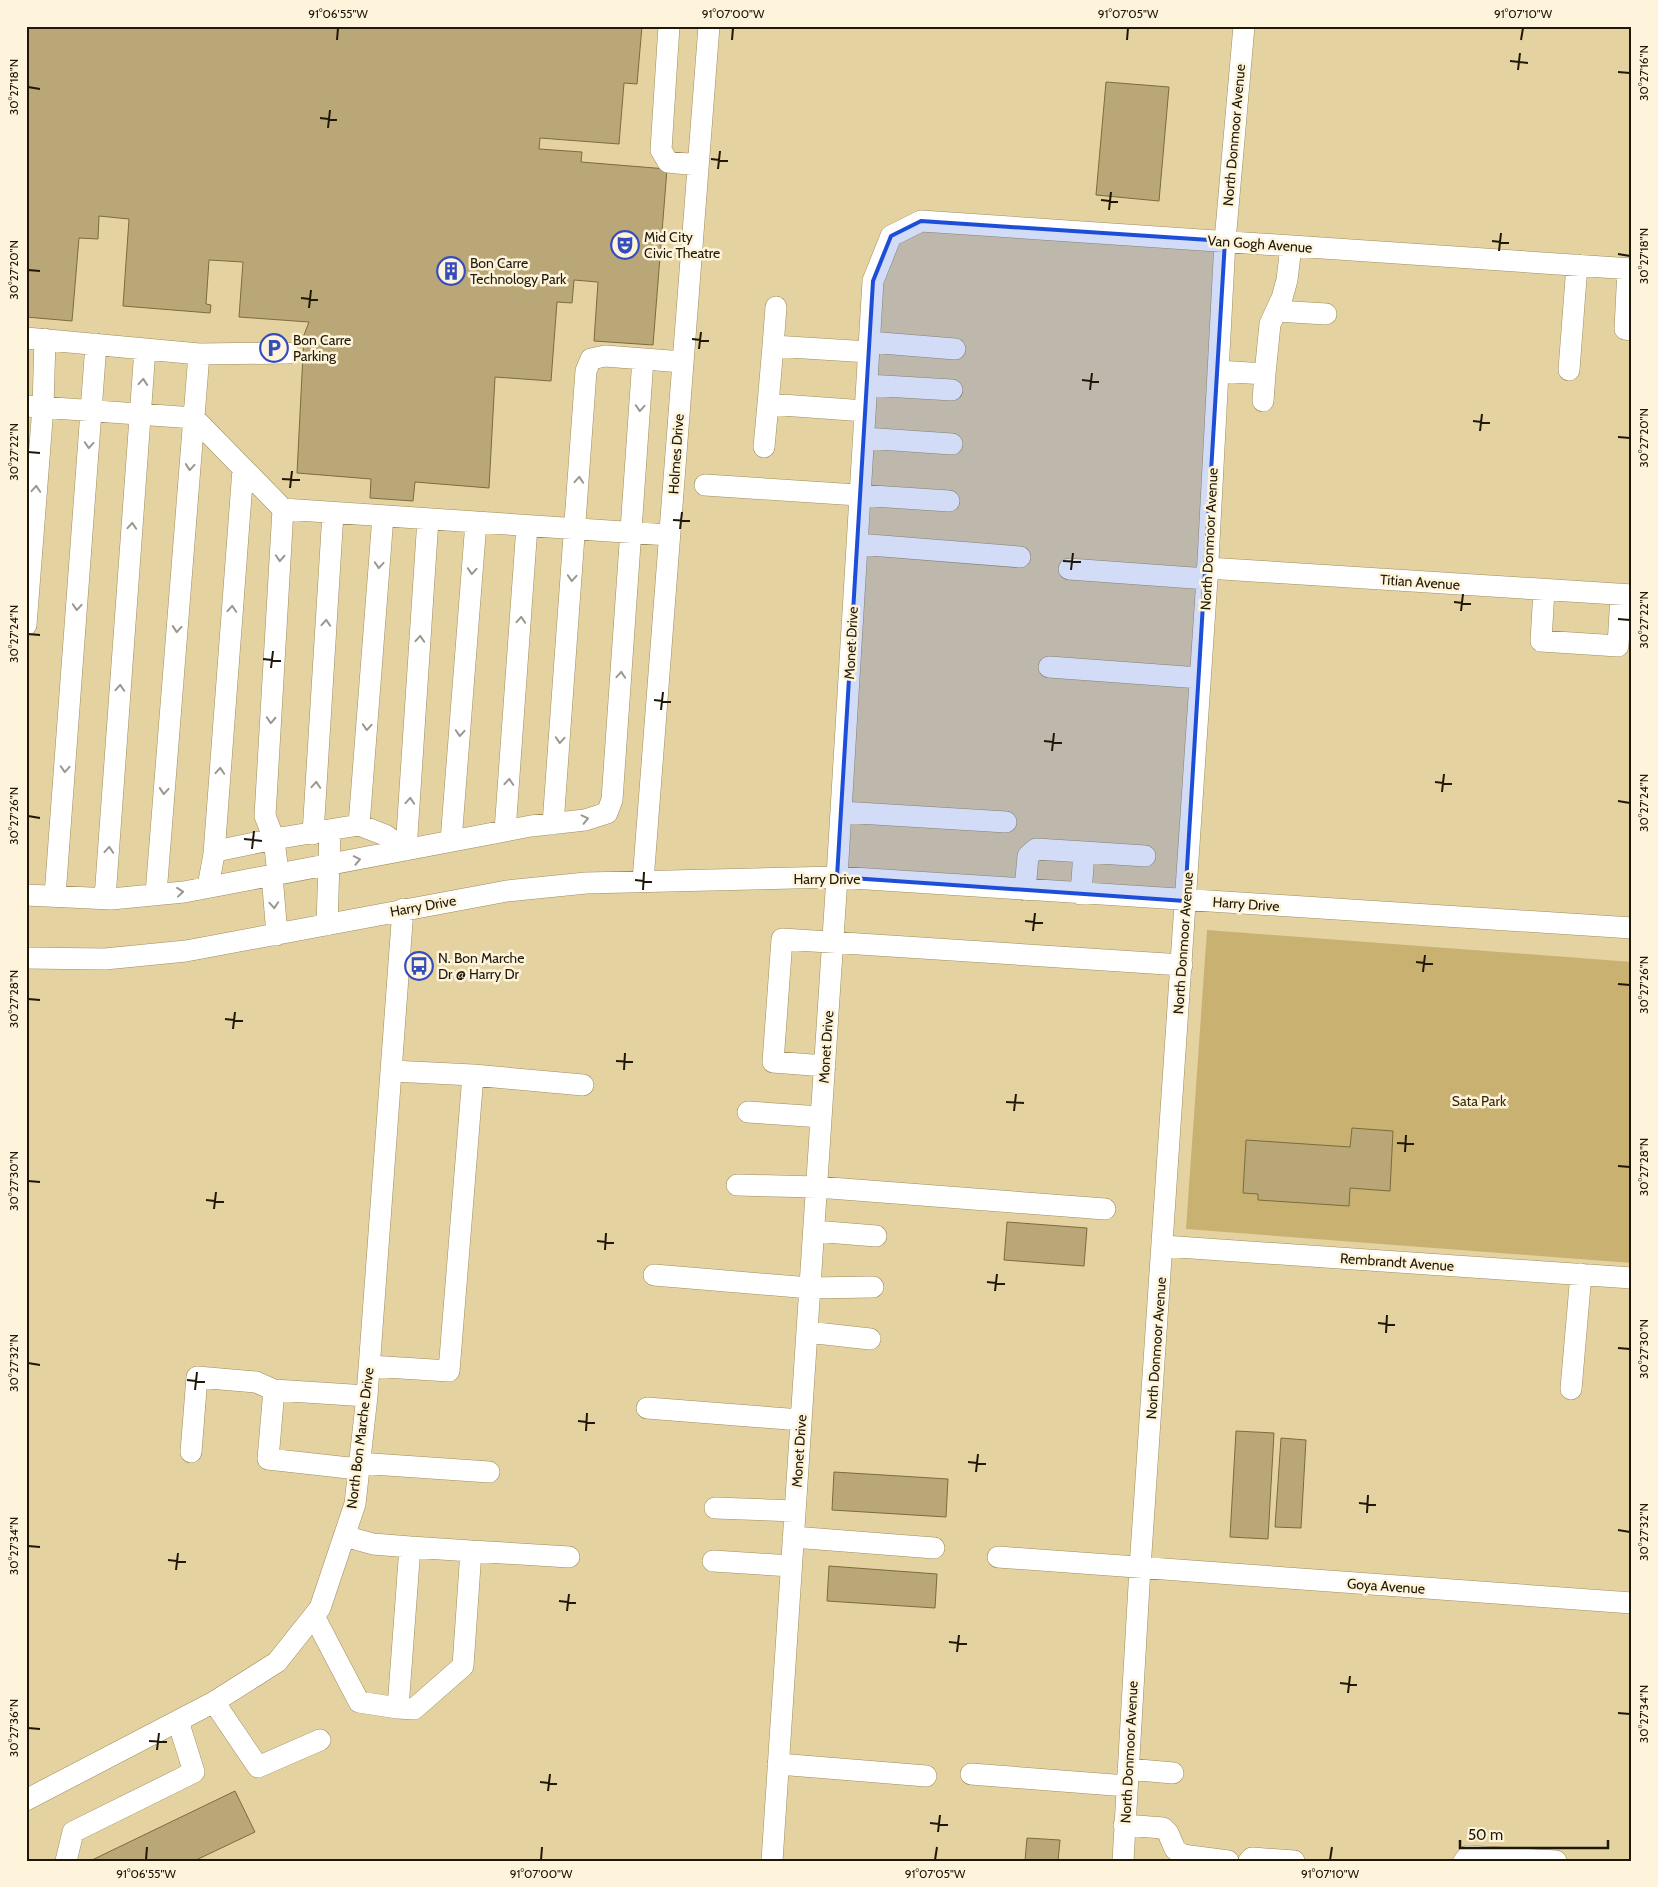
<svg xmlns="http://www.w3.org/2000/svg" width="1658" height="1887" viewBox="0 0 1658 1887" font-family="Cabin,sans-serif">
  <style>
    .green { fill: #c9b172 }
    .building { fill: #b9a777; stroke: #7c6b3d }
    .lines { fill: none; stroke-linecap: round; stroke-linejoin: round }
    .minor-casing { stroke: #9f8d5e; stroke-width: 22 }
    .minor { stroke: #fff; stroke-width: 21 }
    .oneway { stroke: #9a978f }
    .marked { fill: #1d4ed8; fill-opacity: 0.2; stroke: #1d4ed8; stroke-width: 4; stroke-linejoin: round }
    .ticks { fill: none; stroke: #1f1806; stroke-width: 2 }
    .labels { text-anchor: middle; stroke-width: 5; stroke-linejoin: round; paint-order: stroke }
    .street-label { font-size: 14px; fill: #1f1806; stroke: #fef4db }
    .poi-label { font-size: 14px; fill: #1f1806; stroke: #fef4db; text-anchor: start }
    .park-label { font-size: 14px; fill: #362a08; stroke: #fef4db }
    .neatline { fill: none; stroke: #1f1806; stroke-width: 2 }
    .ticks-label { font-size: 12px; text-anchor: middle; fill: #1f1806 }
  </style>
  <rect width="100%" height="100%" fill="#e5d2a1"/>
  <path class="green" d="M1207 930 1632 962V1263L1186 1229Z"/>
  <path class="building" d="M26 26H642L637 84 624 83 619 144 540 138 539 149 582 152 581 162 667 169 653 345 594 341 598 282 574 280 572 303 557 302 551 381 495 377 489 488 415 482 413 501 370 498 371 479 297 473 304 335 309 322 239 317 243 262 209 260 206 304 211 305 210 313 123 306 129 219 99 216 98 239 79 238 72 321 26 317Z
    M1106 82 1169 87 1159 201 1096 195Z
    M1352 1128 1393 1131 1390 1191 1350 1188 1349 1206 1258 1200V1194L1243 1193 1246 1140 1350 1147Z
    M1007 1222 1087 1228 1084 1266 1004 1260Z
    M1236 1431 1274 1433 1268 1539 1230 1537Z
    M1281 1438 1306 1440 1301 1528 1275 1527Z
    M834 1472 948 1479 946 1517 832 1510Z
    M829 1566 937 1574 935 1608 827 1601Z
    M235 1791 255 1832 194 1861 92 1860Z
    M1027 1838 1060 1840 1058 1861H1025Z"/>
  <g class="lines">
    <defs>
      <path id="minor" d="M669 26 661 150 668 162 698 165
        M1628 269 1625 329 1632 330
        M1276 311 1326 314
        M26 338 199 354 156 894
        M869 342 955 349
        M773 346 776 307
        M199 354 288 353
        M1569 370 1577 265
        M1218 371 1265 374 1270 324 1282 298 1287 280 1291 246
        M867 385 952 390
        M1263 401 1265 374
        M26 406 194 418 283 509 669 535
        M865 411 768 404 773 346 869 352
        M864 438 952 444
        M764 447 768 404
        M705 485 949 501
        M857 544 1020 557
        M1207 568 1632 595
        M1069 569 1207 579
        M1544 590 1541 641 1618 646 1621 595
        M26 625 43 407 45 339
        M1049 667 1200 678
        M841 812 1006 822
        M553 824 586 371 591 359 605 356 683 362
        M359 825 383 516
        M505 831 527 526
        M313 834 333 513
        M451 841 476 522
        M406 850 428 519
        M1084 852 1145 856
        M214 854 243 469
        M278 874 274 839 265 816 283 509
        M272 875 277 935
        M643 881 709 26
        M208 887 214 854 221 850 274 839 359 825 385 835 406 850
        M1025 890 1028 856 1036 849 1084 852 1081 894
        M26 895 111 899 184 892 531 826 585 820 607 813 612 800 643 359
        M55 896 96 344
        M105 898 145 349
        M327 925 330 831
        M26 958 105 959 186 951 507 891 586 883 837 877 1632 928
        M825 1066 773 1062 782 939 1182 965
        M473 1075 583 1085
        M748 1112 821 1117
        M737 1185 817 1187 1105 1209
        M814 1231 876 1236
        M1163 1246 1632 1278
        M654 1275 810 1288 873 1287
        M807 1332 870 1339
        M369 1366 449 1371 473 1075 392 1071
        M1571 1389 1581 1274
        M647 1408 801 1420
        M191 1452 197 1377 256 1382 274 1390
        M358 1463 489 1472
        M358 1469 268 1459 274 1390 367 1396
        M715 1508 795 1511
        M793 1537 934 1548
        M471 1551 569 1557
        M998 1557 1632 1603
        M713 1561 791 1566
        M314 1616 359 1702 398 1708 410 1547 373 1544 344 1536
        M214 1702 258 1767 320 1740
        M398 1708 414 1709 463 1666 471 1551 410 1547
        M778 1764 926 1776
        M1128 1769 1173 1773
        M971 1774 1127 1786
        M26 1800 214 1702 277 1662 320 1608 355 1504 367 1396 403 909
        M1124 1825 1163 1828 1168 1833 1175 1849 1182 1855 1228 1861
        M66 1861 73 1832 194 1772 178 1721
        M772 1861 837 877 873 281 891 236 921 221 1632 269
        M1123 1861 1140 1568 1207 579 1225 241 1244 26
        M1249 1861 1252 1858 1294 1861
        M1464 1861 1468 1856 1556 1861"/>
    </defs>
    <use href="#minor" class="minor-casing"/>
    <use href="#minor" class="minor"/>
  </g>
  <defs><path id="oneway-chevron" d="M-2-3.5L2.5 0L-2 3.5" fill="none" stroke-width="1.6" stroke-linecap="round" stroke-linejoin="round" transform="scale(1.25)"/></defs>
  <g class="oneway">
    <use href="#oneway-chevron" transform="translate(143 382) rotate(-85)"/>
    <use href="#oneway-chevron" transform="translate(640 408) rotate(94)"/>
    <use href="#oneway-chevron" transform="translate(89 445) rotate(94)"/>
    <use href="#oneway-chevron" transform="translate(190 467) rotate(95)"/>
    <use href="#oneway-chevron" transform="translate(579 480) rotate(-86)"/>
    <use href="#oneway-chevron" transform="translate(36 489) rotate(-86)"/>
    <use href="#oneway-chevron" transform="translate(132 526) rotate(-86)"/>
    <use href="#oneway-chevron" transform="translate(280 558) rotate(93)"/>
    <use href="#oneway-chevron" transform="translate(379 565) rotate(94)"/>
    <use href="#oneway-chevron" transform="translate(472 571) rotate(94)"/>
    <use href="#oneway-chevron" transform="translate(572 578) rotate(94)"/>
    <use href="#oneway-chevron" transform="translate(77 607) rotate(94)"/>
    <use href="#oneway-chevron" transform="translate(232 609) rotate(-86)"/>
    <use href="#oneway-chevron" transform="translate(521 620) rotate(-86)"/>
    <use href="#oneway-chevron" transform="translate(326 623) rotate(-86)"/>
    <use href="#oneway-chevron" transform="translate(177 629) rotate(95)"/>
    <use href="#oneway-chevron" transform="translate(420 639) rotate(-86)"/>
    <use href="#oneway-chevron" transform="translate(621 675) rotate(-86)"/>
    <use href="#oneway-chevron" transform="translate(120 688) rotate(-86)"/>
    <use href="#oneway-chevron" transform="translate(271 720) rotate(93)"/>
    <use href="#oneway-chevron" transform="translate(367 727) rotate(94)"/>
    <use href="#oneway-chevron" transform="translate(460 733) rotate(94)"/>
    <use href="#oneway-chevron" transform="translate(560 740) rotate(94)"/>
    <use href="#oneway-chevron" transform="translate(65 769) rotate(94)"/>
    <use href="#oneway-chevron" transform="translate(220 771) rotate(-86)"/>
    <use href="#oneway-chevron" transform="translate(509 782) rotate(-86)"/>
    <use href="#oneway-chevron" transform="translate(316 785) rotate(-86)"/>
    <use href="#oneway-chevron" transform="translate(164 791) rotate(95)"/>
    <use href="#oneway-chevron" transform="translate(410 801) rotate(-86)"/>
    <use href="#oneway-chevron" transform="translate(585 819) rotate(-13)"/>
    <use href="#oneway-chevron" transform="translate(109 850) rotate(-86)"/>
    <use href="#oneway-chevron" transform="translate(357 860) rotate(-11)"/>
    <use href="#oneway-chevron" transform="translate(180 892) rotate(-6)"/>
    <use href="#oneway-chevron" transform="translate(274 905) rotate(86)"/>
  </g>
  <path class="marked" d="M921 221 1225 241 1185 901 837 877 873 281 891 236Z"/>
  <path class="ticks" d="M337 40 338 28M732 40 733 28M1127 40 1128 28M1521 40 1523 28M1510 61 1528 63M1518 70 1520 53M1618 72 1630 73M28 87 40 89M320 118 337 120M328 128 330 110M711 159 728 161M718 169 720 151M1101 200 1118 202M1109 210 1111 192M1492 241 1509 243M1499 251 1501 233M1618 254 1630 256M28 270 40 271M301 298 318 300M309 308 311 290M692 339 709 341M699 349 701 332M1082 380 1099 382M1090 390 1092 373M1473 421 1490 423M1480 431 1482 414M1618 437 1630 438M28 452 40 453M282 479 300 480M290 488 292 471M673 520 690 521M680 529 682 512M1063 561 1081 562M1071 570 1073 553M1454 602 1471 604M1461 611 1463 594M1618 619 1630 620M28 634 40 635M263 659 281 661M271 668 273 651M654 700 671 702M661 710 663 692M1044 741 1062 743M1052 751 1054 733M1435 782 1452 784M1442 792 1444 774M1618 801 1630 803M28 816 40 818M244 839 262 841M252 849 254 831M635 880 652 882M643 890 644 872M1025 921 1043 923M1033 931 1035 913M1416 962 1433 964M1423 972 1425 955M1618 984 1630 985M28 999 40 1000M225 1019 243 1021M233 1029 235 1012M616 1061 633 1062M624 1070 625 1053M1006 1102 1024 1103M1014 1111 1016 1094M1397 1143 1414 1144M1405 1152 1406 1135M1618 1166 1630 1167M28 1181 40 1182M206 1200 224 1202M214 1209 216 1192M597 1241 614 1243M605 1250 606 1233M987 1282 1005 1284M995 1291 997 1274M1378 1323 1395 1325M1386 1333 1387 1315M1618 1348 1630 1349M28 1363 40 1365M187 1380 205 1382M195 1390 197 1372M578 1421 595 1423M586 1431 587 1413M968 1462 986 1464M976 1472 978 1454M1359 1503 1376 1505M1367 1513 1368 1495M1618 1530 1630 1532M28 1546 40 1547M168 1560 186 1562M176 1570 178 1553M559 1601 576 1603M567 1611 569 1594M949 1642 967 1644M957 1652 959 1635M1340 1683 1357 1685M1348 1693 1350 1676M1618 1713 1630 1714M28 1728 40 1729M149 1741 167 1742M157 1750 159 1733M540 1782 557 1784M548 1791 550 1774M930 1823 948 1825M938 1832 940 1815M146 1860 147 1847M541 1860 542 1847M935 1860 937 1847M1330 1860 1332 1847"/>
  <defs>
    <symbol id="theatre-ring" viewBox="-11 -11 22 22"><circle r="9.5" fill="#fef4db" stroke="#354cbe" stroke-width="1.5"/><path d="M-5-5.5Q0-4 5-5.5V0Q5 5 0 6Q-5 5-5 0ZM-3.3-2.5H-1v1.5H-3.3ZM1-2.5H3.3v1.5H1ZM-2.8 1Q0 5.5 2.8 1Z" fill="#354cbe"/></symbol>
    <symbol id="building-ring" viewBox="-11 -11 22 22"><circle r="9.5" fill="#fef4db" stroke="#354cbe" stroke-width="1.5"/><path d="M-4-6H4V6H1V3H-1V6H-4ZM-2.5-4.3h1.7v1.8h-1.7ZM.8-4.3h1.7v1.8H.8ZM-2.5-1h1.7V.8h-1.7ZM.8-1h1.7V.8H.8Z" fill="#354cbe"/></symbol>
    <symbol id="parking-ring" viewBox="-11 -11 22 22"><circle r="9.5" fill="#fef4db" stroke="#354cbe" stroke-width="1.5"/><path d="M-3.5-5.5H1a3.5 3.5 0 0 1 0 7H-1V5.5H-3.5ZM-1-3.4V-.6H.8a1.4 1.4 0 0 0 0-2.8Z" fill="#354cbe"/></symbol>
    <symbol id="bus-ring" viewBox="-11 -11 22 22"><circle r="9.5" fill="#fef4db" stroke="#354cbe" stroke-width="1.5"/><path d="M-5-6H5V4H4V6H2V4H-2V6H-4V4H-5ZM-3.5-4V0h7V-4ZM-3.5 1.2v1.5H-2V1.2ZM2 1.2v1.5H3.5V1.2Z" fill="#354cbe"/></symbol>
  </defs>
  <g fill-rule="evenodd">
    <use href="#theatre-ring" x="609" y="229" width="32" height="32"/>
    <use href="#building-ring" x="435" y="255" width="32" height="32"/>
    <use href="#parking-ring" x="258" y="332" width="32" height="32"/>
    <use href="#bus-ring" x="403" y="950" width="32" height="32"/>
  </g>
  <g class="labels">
    <g class="street-label">
      <text transform="translate(1234 135) rotate(-85)" y="5">North Donmoor Avenue</text>
      <text transform="translate(1260 244) rotate(4)" y="5">Van Gogh Avenue</text>
      <text transform="translate(676 454) rotate(-86)" y="5">Holmes Drive</text>
      <text transform="translate(1209 539) rotate(-87)" y="5">North Donmoor Avenue</text>
      <text transform="translate(1420 582) rotate(4)" y="5">Titian Avenue</text>
      <text transform="translate(851 643) rotate(-87)" y="5">Monet Drive</text>
      <text x="827" y="884">Harry Drive</text>
      <text transform="translate(1246 904) rotate(4)" y="5">Harry Drive</text>
      <text transform="translate(423 906) rotate(-10)" y="5">Harry Drive</text>
      <text transform="translate(1183 943) rotate(-86)" y="5">North Donmoor Avenue</text>
      <text transform="translate(826 1047) rotate(-86)" y="5">Monet Drive</text>
      <text transform="translate(1397 1262) rotate(4)" y="5">Rembrandt Avenue</text>
      <text transform="translate(1156 1348) rotate(-86)" y="5">North Donmoor Avenue</text>
      <text transform="translate(360 1438) rotate(-83)" y="5">North Bon Marche Drive</text>
      <text transform="translate(799 1451) rotate(-86)" y="5">Monet Drive</text>
      <text transform="translate(1386 1586) rotate(4)" y="5">Goya Avenue</text>
      <text transform="translate(1129 1752) rotate(-87)" y="5">North Donmoor Avenue</text>
    </g>
    <g class="poi-label">
      <text x="644" y="242">Mid City<tspan x="644" dy="16">Civic Theatre</tspan></text>
      <text x="470" y="268">Bon Carre<tspan x="470" dy="16">Technology Park</tspan></text>
      <text x="293" y="345">Bon Carre<tspan x="293" dy="16">Parking</tspan></text>
      <text x="438" y="963">N. Bon Marche<tspan x="438" dy="16">Dr @ Harry Dr</tspan></text>
    </g>
    <g class="park-label">
      <text x="1479" y="1106">Sata Park</text>
    </g>
  </g>
  <rect width="1658" height="1887" fill="none" stroke="#fef4db" stroke-width="55"/>
  <path d="M1460 1840v8h148v-8" fill="none" stroke="#1f1806" stroke-width="2.5"/>
  <text x="1468" y="1840" font-size="15" fill="#1f1806" stroke="#fef4db" stroke-width="4" paint-order="stroke">50 m</text>
  <rect x="28" y="28" width="1602" height="1832" class="neatline"/>
  <g class="ticks-label">
    <text x="338" y="18">91°06'55"W</text>
    <text x="733" y="18">91°07'00"W</text>
    <text x="1128" y="18">91°07'05"W</text>
    <text x="1523" y="18">91°07'10"W</text>
    <text transform="translate(1644 73) rotate(-90)" y="4">30°27'16"N</text>
    <text transform="translate(14 87) rotate(-90)" y="4">30°27'18"N</text>
    <text transform="translate(1644 256) rotate(-90)" y="4">30°27'18"N</text>
    <text transform="translate(14 270) rotate(-90)" y="4">30°27'20"N</text>
    <text transform="translate(1644 438) rotate(-90)" y="4">30°27'20"N</text>
    <text transform="translate(14 452) rotate(-90)" y="4">30°27'22"N</text>
    <text transform="translate(1644 620) rotate(-90)" y="4">30°27'22"N</text>
    <text transform="translate(14 634) rotate(-90)" y="4">30°27'24"N</text>
    <text transform="translate(1644 803) rotate(-90)" y="4">30°27'24"N</text>
    <text transform="translate(14 816) rotate(-90)" y="4">30°27'26"N</text>
    <text transform="translate(1644 985) rotate(-90)" y="4">30°27'26"N</text>
    <text transform="translate(14 999) rotate(-90)" y="4">30°27'28"N</text>
    <text transform="translate(1644 1167) rotate(-90)" y="4">30°27'28"N</text>
    <text transform="translate(14 1181) rotate(-90)" y="4">30°27'30"N</text>
    <text transform="translate(1644 1349) rotate(-90)" y="4">30°27'30"N</text>
    <text transform="translate(14 1363) rotate(-90)" y="4">30°27'32"N</text>
    <text transform="translate(1644 1532) rotate(-90)" y="4">30°27'32"N</text>
    <text transform="translate(14 1546) rotate(-90)" y="4">30°27'34"N</text>
    <text transform="translate(1644 1714) rotate(-90)" y="4">30°27'34"N</text>
    <text transform="translate(14 1728) rotate(-90)" y="4">30°27'36"N</text>
    <text x="146" y="1878">91°06'55"W</text>
    <text x="541" y="1878">91°07'00"W</text>
    <text x="935" y="1878">91°07'05"W</text>
    <text x="1330" y="1878">91°07'10"W</text>
  </g>
</svg>
